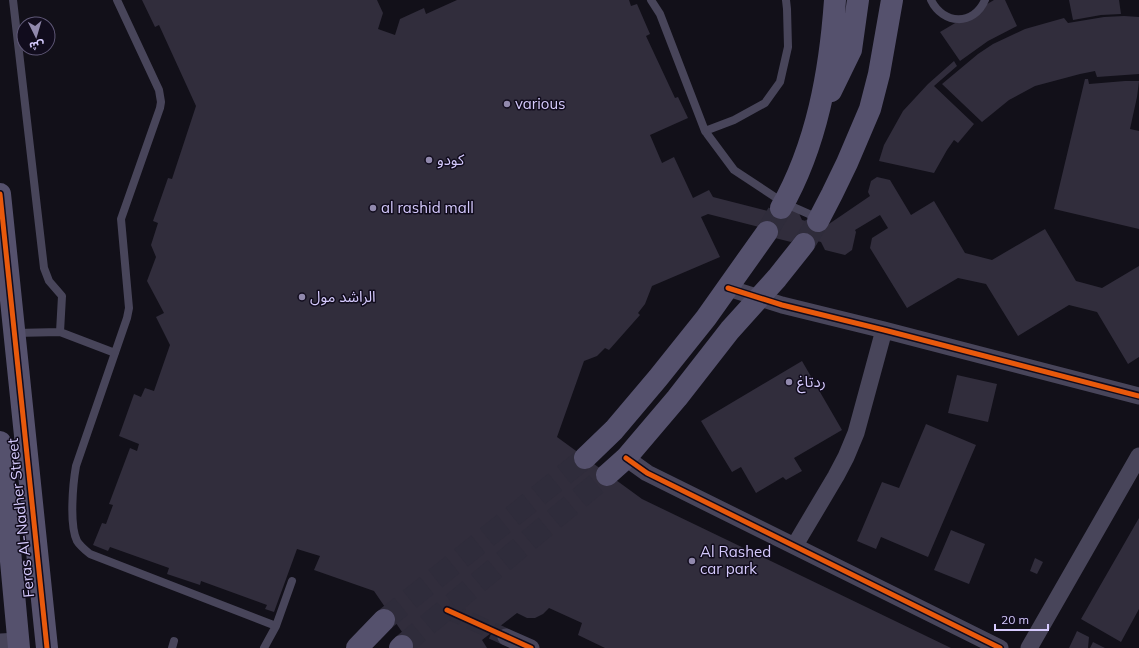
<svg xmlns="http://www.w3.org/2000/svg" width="1139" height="648" viewBox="0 0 1139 648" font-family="Mulish,'Noto Sans Arabic',sans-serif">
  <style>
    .building { fill: #312d3c }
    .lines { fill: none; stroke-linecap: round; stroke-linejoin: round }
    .street-tunnel { stroke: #2f2c3b; stroke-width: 17; stroke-dasharray: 17 8; stroke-linecap: butt }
    .secondary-tunnel { stroke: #2f2c3b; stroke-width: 22; stroke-dasharray: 22 11; stroke-linecap: butt }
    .lane { stroke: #48455a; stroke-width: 8 }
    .street { stroke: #48455a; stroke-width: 17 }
    .secondary { stroke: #55516d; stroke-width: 22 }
    .cycleway-casing { stroke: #110c1d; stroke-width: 8 }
    .cycleway { stroke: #e8590c; stroke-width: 5 }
    .poi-dot { fill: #9189ad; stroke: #110c1d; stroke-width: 1.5 }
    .labels { text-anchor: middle; stroke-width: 3; stroke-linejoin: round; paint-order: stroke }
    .poi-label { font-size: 15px; fill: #d5cafd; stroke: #110c1d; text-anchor: start }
    .street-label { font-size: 15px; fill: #d5cafd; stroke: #110c1d }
  </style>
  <rect width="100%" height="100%" fill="#121019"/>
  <path class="building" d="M142 0H377L383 13 378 29 395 35 400 19 424 8 426 14 457 0H629L631 6 637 4 650 34 646 36 675 98 678 97 688 118 650 135 662 163 674 157 693 198 709 190 713 197 776 213 783 208 798 211 802 220 826 226 870 196 868 192 871 181 877 177 890 180 911 215 934 201 965 253 992 260 1045 229 1076 281 1102 288 1139 266V357L1128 364 1097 312 1069 305 1018 336 986 284 958 278 907 308 870 248 872 238 888 228 880 215 855 230 856 232 852 250 845 255 825 250 821 242 798 236 791 242 775 238 771 230 708 214 701 217 720 257 652 286 645 304 638 313 640 315 609 350 605 348 597 356 584 361 557 437 642 499 951 648H605L578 635 582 623 549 608 543 614 535 618H527L517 613 482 640 487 648H413L374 591 314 570 320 556 297 549 274 612 265 609 267 605 201 581 200 585 167 574 169 568 110 547 108 551 93 545 102 523 106 524 113 505 109 504 130 448 137 451 139 444 119 436 134 394 141 397 145 388 154 391 170 345 156 317 164 313 147 281 156 257 151 245 158 223 153 221 168 178 172 179 196 106 159 25 155 27Z
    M994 0H1005L1017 26 988 41 960 61 940 32Z
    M1069 0H1119L1121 14 1101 15 1073 20Z
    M1124 16 1139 17V74L1097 77 1095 71 1080 74 1035 86 1009 100 982 122 942 84 978 54 993 44 1025 29 1064 18 1068 23 1104 17Z
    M954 61 957 66 934 86 974 124 958 143 954 140 947 150 934 173 879 161 884 145 903 111 928 84Z
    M1085 79H1088L1089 84 1125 81H1139L1137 97 1130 129 1139 131V229L1054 209Z
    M802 361 842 430 794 458 802 471 786 480 783 477 756 493 741 467 732 472 701 421Z
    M957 375 997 384 988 422 948 413Z
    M926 424 976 445 928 557 881 537 876 549 857 541 882 482 899 488Z
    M1139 518V609L1121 642 1081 619Z
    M951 530 985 544 969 584 934 570Z
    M1035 558 1043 562 1037 574 1030 571Z
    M1077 631 1089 637 1088 648H1069Z
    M1093 642 1105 648H1090Z"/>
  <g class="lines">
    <path class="street-tunnel" d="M447 610 506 637"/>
    <path class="secondary-tunnel" d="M767 232 781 208
      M804 244 818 221
      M384 620 585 458
      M402 646 607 475"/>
    <path class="lane" d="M13 0 44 268 49 281 62 296 60 332 115 353
      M117 0 159 90 161 102 160 108 121 219 129 308 127 318 76 466C73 483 69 525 77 541 80 546 85 550 90 554L276 626
      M651 0 660 14 705 131 734 170 784 203 818 218
      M931 0C943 25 974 26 985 0
      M705 131 734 120 765 103 780 82 788 47 787 9 786 0
      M15 333 60 332
      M172 648 174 641
      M264 648 276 626 292 581"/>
    <path class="street" d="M728 288 782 305 884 330 1139 396
      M626 458 647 473 1000 648
      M795 545 836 476 846 457 856 433 884 330
      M506 637 531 648
      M0 642 19 641
      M1029 648 1139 456"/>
    <path class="secondary" d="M831 91 851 50 858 0
      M0 194 47 648
      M781 208C817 145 830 71 835 0
      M818 221 832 194 847 163 870 109 879 74 892 0
      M0 442 19 648
      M585 458 614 430 658 378 706 318 767 232
      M607 475 626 458 677 398 730 330 777 278 804 244
      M357 648 384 620
      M400 648 402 646"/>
    <defs>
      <path id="cycleway" d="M0 194 47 648
        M728 288 782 305 884 330 1139 396
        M626 458 647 473 1000 648
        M447 610 531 648"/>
    </defs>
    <use href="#cycleway" class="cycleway-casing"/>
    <use href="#cycleway" class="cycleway"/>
  </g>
  <g class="poi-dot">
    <circle cx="507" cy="104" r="4"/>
    <circle cx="429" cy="160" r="4"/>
    <circle cx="373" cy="208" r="4"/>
    <circle cx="302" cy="297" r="4"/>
    <circle cx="789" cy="382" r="4"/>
    <circle cx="692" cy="561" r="4"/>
  </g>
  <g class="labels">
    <g class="poi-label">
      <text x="515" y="109">various</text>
      <text x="437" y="165">كودو</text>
      <text x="381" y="213">al rashid mall</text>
      <text x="310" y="302">الراشد مول</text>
      <text x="797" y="387">ردتاغ</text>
      <text x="700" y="557">Al Rashed<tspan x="700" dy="17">car park</tspan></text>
    </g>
    <g class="street-label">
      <text transform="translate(21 518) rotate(-96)" y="5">Feras Al-Nadher Street</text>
    </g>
  </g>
  <g transform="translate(36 36) rotate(175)"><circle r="19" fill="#110c1d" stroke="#5f5877"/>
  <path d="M0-3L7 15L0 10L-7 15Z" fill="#9189ad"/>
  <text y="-6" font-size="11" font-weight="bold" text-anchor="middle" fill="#d5cafd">ش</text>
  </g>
  <path d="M995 624v6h53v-6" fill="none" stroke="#d5cafd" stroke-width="2"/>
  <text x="1001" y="624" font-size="12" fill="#d5cafd" stroke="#110c1d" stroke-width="3" paint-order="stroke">20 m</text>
</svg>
